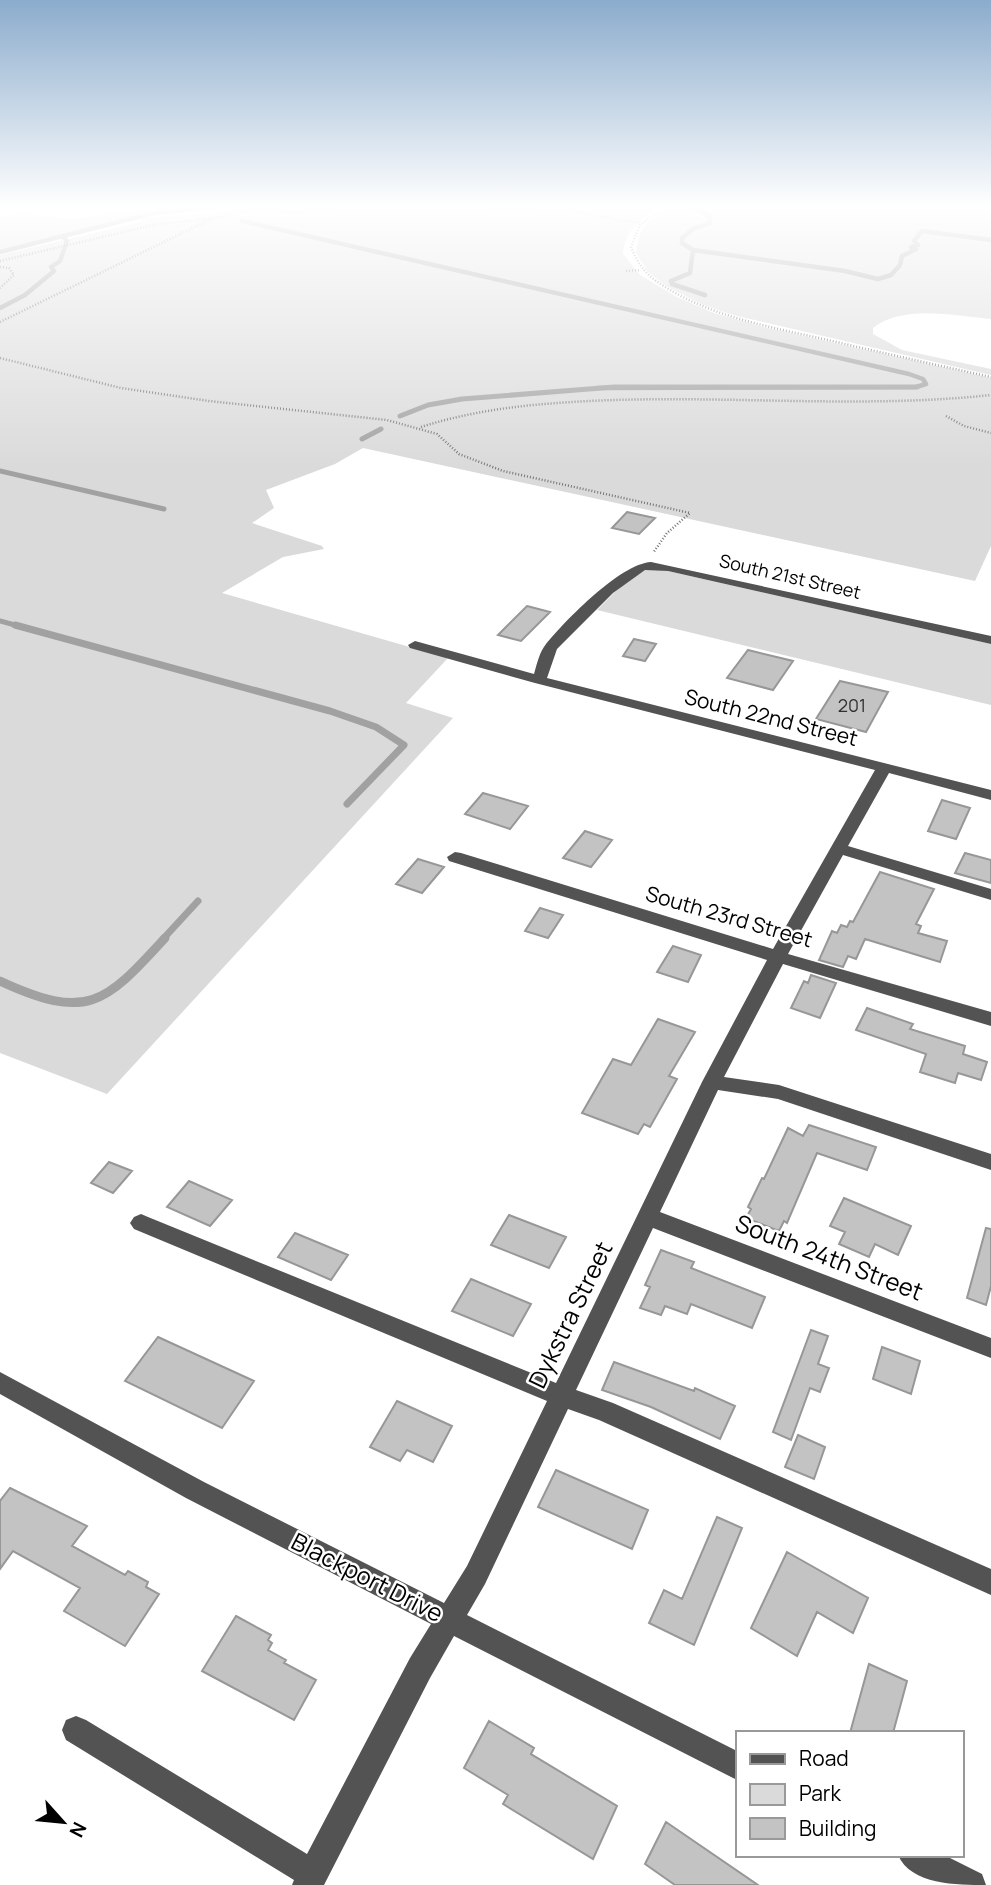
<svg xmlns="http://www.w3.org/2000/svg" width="991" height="1885" viewBox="0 0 991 1885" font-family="Manrope,sans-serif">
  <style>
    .green { fill: #dadada }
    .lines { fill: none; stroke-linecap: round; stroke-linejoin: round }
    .stream-far3 { stroke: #a1a1a1; stroke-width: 4.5 }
    .stream-far2 { stroke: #a1a1a1; stroke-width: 5 }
    .stream-far1 { stroke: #a1a1a1; stroke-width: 7 }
    .stream { stroke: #a1a1a1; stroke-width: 9 }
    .building { fill: #c3c3c3; stroke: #979797; stroke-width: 2 }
    .path { stroke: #757575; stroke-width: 2.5; stroke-dasharray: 1 2; stroke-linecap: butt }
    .minor { fill: #535353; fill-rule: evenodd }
    .labels { text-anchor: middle; stroke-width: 5; stroke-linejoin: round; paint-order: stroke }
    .far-street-label { font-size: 18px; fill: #000; stroke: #fff }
    .number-label { font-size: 18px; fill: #313131 }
    .street-label { font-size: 21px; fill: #000; stroke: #fff }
    .near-street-label { font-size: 24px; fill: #000; stroke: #fff }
  </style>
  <rect width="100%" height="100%" fill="#fff"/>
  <path class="green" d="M171 205H225L140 213 116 222 0 250V217L23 213 72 219Z
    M246 205H662C642 219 625 229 623 254L640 275 677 297 714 313 764 327 991 378V546L975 581 363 448 335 464 266 490 274 508 252 523 322 546 324 549 283 557 222 593 448 658 406 703 453 718 107 1094 0 1053V255L141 222 142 219 149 217 216 213Z
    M671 205H991V319C954 316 904 304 873 328V334L902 350 991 369V375L733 315 701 304 666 286 648 272 636 253C639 224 649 221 671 205Z
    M646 568 668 571 991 644V705L597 610 625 582Z"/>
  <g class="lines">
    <path class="stream-far3" d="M696 205 694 207 710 216V223L693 229 682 238V243L693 250 845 271 878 279 891 275 900 265 902 256 916 249 911 247 918 245 914 241 922 231 991 240
      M242 221 909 374 923 379 926 384 916 387 597 388
      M693 250 690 273 671 281 672 284 705 295
      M0 252 154 213 236 205
      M0 308 25 295 54 271 51 267 60 261 67 241 63 237"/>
    <path class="stream-far2" d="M400 416 428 405 462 399 614 387H917
      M362 439 381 429
      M0 471 164 509
      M0 621 22 627"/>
    <path class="stream-far1" d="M15 625 330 711 376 727 404 745 347 804
      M163 939 198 901"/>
    <path class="stream" d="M0 981C87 1021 104 1005 165 938"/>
  </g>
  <path class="building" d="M627 512 655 518 639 534 612 528Z
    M527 606 550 612 521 641 498 635Z
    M634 639 656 644 645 661 623 656Z
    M748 650 793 661 773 690 727 678Z
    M840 681 888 692 866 732 816 719Z
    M483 793 528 806 510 829 465 814Z
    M942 800 970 808 956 839 928 831Z
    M585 831 612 840 591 867 563 858Z
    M965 853 991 860V883L955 873Z
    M418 859 444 867 422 893 396 884Z
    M880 872 934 889 916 924 921 926 918 933 947 941 940 962 865 939 856 959 848 956 843 967 819 960 832 931 837 933 841 925 847 927 850 921 853 922Z
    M540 908 563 915 548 938 525 931Z
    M673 946 701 955 688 982 657 972Z
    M811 975 836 983 820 1018 791 1008 804 981 808 983Z
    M867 1008 913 1024 910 1029 965 1046 963 1054 987 1062 981 1080 958 1073 955 1083 920 1072 926 1054 856 1030Z
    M658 1019 695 1032 669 1076 677 1079 650 1127 644 1124 638 1134 582 1113 613 1059 631 1065Z
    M809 1125 876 1147 867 1170 817 1153 787 1223 784 1221 779 1231 746 1218 751 1209 748 1207 762 1178 764 1179 788 1128 803 1136Z
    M109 1162 132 1171 113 1193 91 1183Z
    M189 1181 232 1200 210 1226 167 1207Z
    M844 1198 911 1226 898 1255 875 1244 869 1257 839 1244 845 1232 830 1226Z
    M509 1215 566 1237 549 1268 491 1245Z
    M986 1228 991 1229V1286L986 1305 967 1298Z
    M295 1233 348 1255 331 1280 278 1257Z
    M661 1250 694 1262 691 1268 765 1297 752 1328 691 1304 687 1314 665 1306 661 1315 640 1308 650 1287 645 1285Z
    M471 1279 531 1304 513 1336 452 1311Z
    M811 1330 828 1336 818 1364 829 1368 820 1392 810 1388 791 1440 773 1432Z
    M158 1337 254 1381 222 1428 125 1381Z
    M882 1347 920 1361 911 1394 873 1379Z
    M614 1362 694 1391 695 1388 735 1406 720 1439 651 1407 602 1390Z
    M397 1401 452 1426 433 1462 407 1450 400 1461 370 1447Z
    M798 1435 825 1447 814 1479 785 1467Z
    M556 1470 648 1510 632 1549 538 1507Z
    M10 1488 87 1526 72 1546 125 1575 128 1571 148 1582 146 1587 159 1594 125 1646 64 1611 80 1588 13 1551 0 1569V1501Z
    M717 1517 742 1528 694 1645 649 1623 664 1590 682 1599Z
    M787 1552 868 1598 853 1633 817 1612 797 1656 751 1628Z
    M236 1616 271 1635 268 1640 272 1643 268 1650 286 1660 284 1663 316 1680 294 1720 202 1671Z
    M869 1664 907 1681 893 1733H850Z
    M489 1721 534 1748 531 1754 617 1806 593 1859 503 1804 508 1795 464 1768Z
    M666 1822 758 1885H675L645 1864Z"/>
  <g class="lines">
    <path class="path" d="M458 205 509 210 562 206 585 214 641 223
      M667 205 640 225 631 247C637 262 644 272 656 281 706 316 770 327 828 340 883 353 937 365 991 377
      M257 209 297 212 361 205
      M0 261 158 224 224 217 264 205
      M0 267 9 268 14 275 0 288
      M626 271 641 270
      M0 322 213 218
      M0 358 121 388 209 401 387 420 437 434 459 454 503 471 690 513 667 533 653 553
      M946 416 964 426 991 433
      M421 427C471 411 521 405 572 402 712 393 852 410 991 395"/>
    <path class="minor" d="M651 562 991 636V644L668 571 645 570 613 593 557 649 547 678 991 790V800L889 773 848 846 991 889V900L843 855 788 954 991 1012V1026L783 964 724 1077 779 1085 991 1154V1170L778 1099 718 1090 660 1212 991 1338V1358L653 1228 576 1390 613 1403 991 1569V1595L599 1420 568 1409 485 1584 467 1615 737 1751V1780L454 1636 430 1678 324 1885H292L294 1880 66 1740 62 1730 66 1720 76 1716 86 1720 307 1854 410 1658 431 1624 186 1498 0 1394V1372L204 1482 444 1603 467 1566 547 1401 134 1229 130 1223 134 1217 141 1214 148 1217 556 1383 702 1082 767 960 449 861 447 857 455 852 461 853 773 949 875 770 535 683 410 648 408 645 415 641 534 674C537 664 539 653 546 644 566 620 620 564 651 562Z
      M898 1855H944L982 1874 986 1885C957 1885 911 1885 898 1855Z"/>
  </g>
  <linearGradient id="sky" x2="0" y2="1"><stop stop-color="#8baccc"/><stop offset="0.44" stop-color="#fff"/><stop offset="1" stop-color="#fff" stop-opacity="0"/></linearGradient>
  <rect width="991" height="469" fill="url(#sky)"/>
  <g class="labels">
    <g class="far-street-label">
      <text transform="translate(790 577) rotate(13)" y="6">South 21st Street</text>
    </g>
    <g class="number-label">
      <text x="852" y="712">201</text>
    </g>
    <g class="street-label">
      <text transform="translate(771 718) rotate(14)" y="7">South 22nd Street</text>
      <text transform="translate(729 917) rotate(16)" y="7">South 23rd Street</text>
    </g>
    <g class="near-street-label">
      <text transform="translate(829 1258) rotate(21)" y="8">South 24th Street</text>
      <text transform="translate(571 1315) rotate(-64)" y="8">Dykstra Street</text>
      <text transform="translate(367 1578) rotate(27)" y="8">Blackport Drive</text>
    </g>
  </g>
  <rect x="736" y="1731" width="228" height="126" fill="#ffffff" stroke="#999999" stroke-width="2"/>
  <rect x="750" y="1754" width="35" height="10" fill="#535353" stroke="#999999" stroke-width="2"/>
  <text x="799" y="1766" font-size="21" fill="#000000">Road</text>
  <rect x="750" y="1784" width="35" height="21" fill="#dadada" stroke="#999999" stroke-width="2"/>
  <text x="799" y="1801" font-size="21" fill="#000000">Park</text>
  <rect x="750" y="1818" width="35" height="21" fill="#c3c3c3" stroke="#999999" stroke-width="2"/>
  <text x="799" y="1836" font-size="21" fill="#000000">Building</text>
  <g transform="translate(63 1822) rotate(117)" stroke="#ffffff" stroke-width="5" paint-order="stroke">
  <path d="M0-5L12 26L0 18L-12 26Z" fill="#000000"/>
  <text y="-10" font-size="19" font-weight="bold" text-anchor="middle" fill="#000000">N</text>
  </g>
</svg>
